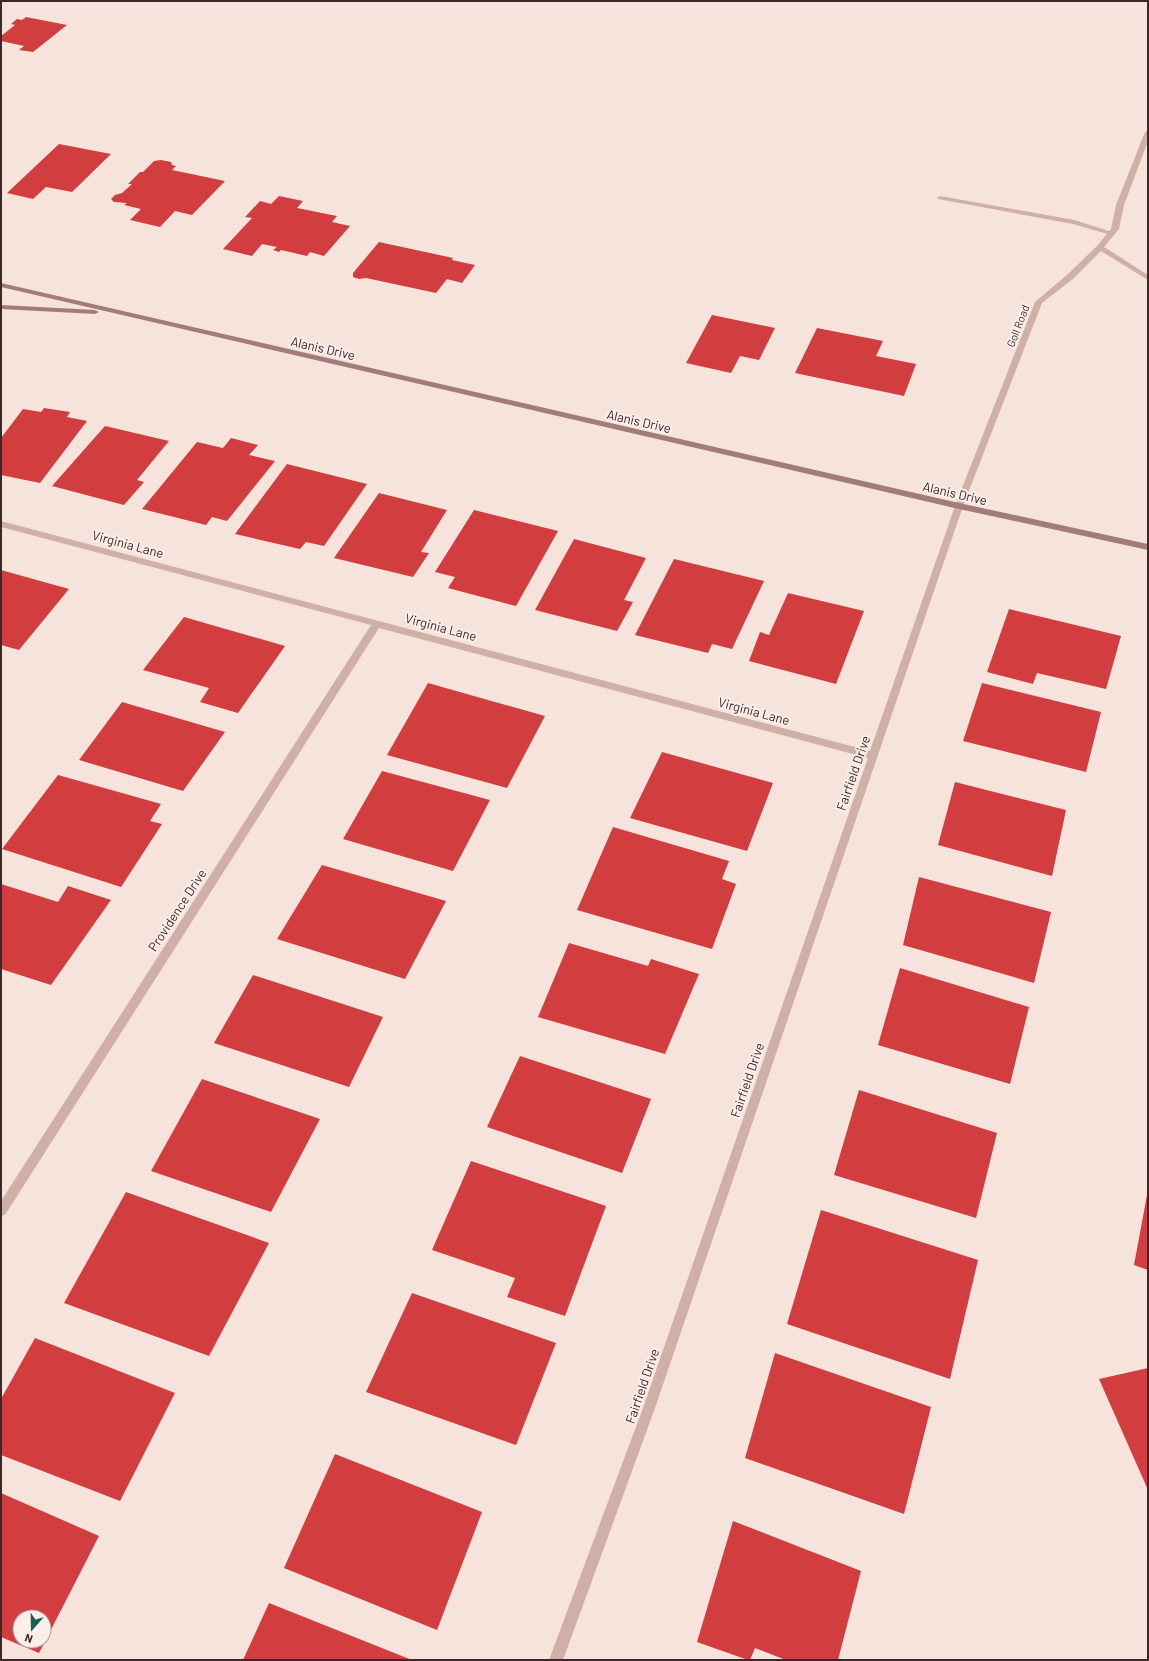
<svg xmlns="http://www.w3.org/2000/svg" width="1149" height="1661" viewBox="0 0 1149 1661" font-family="Barlow,sans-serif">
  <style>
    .building { fill: #d23d3f; fill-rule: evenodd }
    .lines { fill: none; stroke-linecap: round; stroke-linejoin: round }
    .service { fill: #cfafa7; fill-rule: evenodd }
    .minor { fill: #cfafa7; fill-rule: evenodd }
    .secondary { fill: #a37c78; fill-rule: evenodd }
    .labels { text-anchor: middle; stroke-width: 4; stroke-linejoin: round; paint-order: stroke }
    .far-street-label { font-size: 11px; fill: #3a2928; stroke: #fcefea }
    .street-label { font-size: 13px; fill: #3a2928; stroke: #fcefea }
  </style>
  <rect width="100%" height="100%" fill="#f5e3dc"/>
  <path class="building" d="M26 17 67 25 33 52 19 50 24 46 1 41V36L15 25 11 24 17 19 22 20Z
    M59 144 111 154 72 192 46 187 33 199 7 193Z
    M161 160 171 162 172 165 176 166 172 170 225 181 192 215 175 211 160 227 130 220 141 209 124 205 127 203 114 202 111 199 115 195 122 193 132 184H128L140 172H143L154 161Z
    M279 196 303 201 297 208 337 216 332 222 350 226 324 256 310 252 307 256 281 250 279 252 273 250 277 247 262 244 252 256 223 249 252 218 245 217 260 201 271 204Z
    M379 242 453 258 452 260 475 265 462 283 447 279 436 293 366 278 359 279 353 277V273Z
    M712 315 775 328 759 360 740 356 731 373 686 363Z
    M817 328 883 341 876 356 916 364 904 396 795 373Z
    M44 408 70 412 67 417 87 421 40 483 1 475V438L23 409 41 412Z
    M105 426 169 441 137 480 144 482 124 505 52 486Z
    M231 438 258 445 249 455 275 461 227 521 212 517 206 525 142 509 197 442 223 448Z
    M287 464 367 484 324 546 306 542 300 549 235 534Z
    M379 493 447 510 421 552 429 553 413 577 334 558Z
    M474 510 558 531 516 606 448 588 455 577 435 572Z
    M574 539 646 558 624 600 633 602 617 631 535 610Z
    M674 559 764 581 732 649 712 644 708 653 635 635Z
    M1 570 69 589 19 650 1 645Z
    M788 593 864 611 836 684 749 661 760 632 769 635Z
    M1009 609 1121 636 1106 689 1037 673 1033 684 987 672Z
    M184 617 285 646 238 713 200 702 209 688 143 670Z
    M428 683 545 716 507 788 387 755Z
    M982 683 1101 712 1086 772 963 741Z
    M122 702 225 732 183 791 79 760Z
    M662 752 773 783 747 851 630 818Z
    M382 771 490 800 453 871 343 839Z
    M58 775 161 804 150 821 162 824 121 887 2 849Z
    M955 782 1066 810 1052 876 938 845Z
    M613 827 729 861 722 879 736 884 712 949 577 910Z
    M322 865 446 901 405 979 277 939Z
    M919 877 1051 912 1034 983 903 945Z
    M1 884 58 902 68 886 111 900 51 985 1 969Z
    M569 943 648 966 651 959 699 974 665 1054 538 1017Z
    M900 968 1029 1007 1010 1084 878 1045Z
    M253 975 383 1017 349 1087 214 1043Z
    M520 1056 651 1099 622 1173 487 1127Z
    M202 1079 320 1119 271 1212 151 1171Z
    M859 1090 997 1133 976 1218 834 1175Z
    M471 1161 606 1206 565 1316 507 1297 515 1278 432 1250Z
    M126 1192 269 1243 209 1356 64 1303Z
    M1147 1195H1148V1270L1134 1265Z
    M821 1210 978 1260 950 1379 787 1324Z
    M412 1293 556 1343 516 1445 366 1392Z
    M35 1338 175 1393 120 1501 1 1455V1399Z
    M775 1353 931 1407 904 1514 745 1458Z
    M1148 1368V1490L1099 1379Z
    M335 1454 482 1512 437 1630 284 1568Z
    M1 1493 99 1536 39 1653 1 1637ZM20 1617H44V1641H20Z
    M733 1521 861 1571 838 1660H786L755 1648 750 1660H748L697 1642Z
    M269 1603 412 1660H243Z"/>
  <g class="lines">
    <path class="service" d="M940 196 1074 220 1115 233 1111 235 1073 224 938 199 937 198Z"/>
    <path class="minor" d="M1148 130V141L1124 205 1119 229 1104 247 1148 275V280L1101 251 1074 278 1042 303 963 506 655 1408 563 1660H549L643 1408 868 758 379 628 5 1215 1 1216V1201L371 625 1 527V521L870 751 955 506 1035 302 1068 274 1097 246 1111 229 1116 205 1145 132Z"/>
    <path class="secondary" d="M1 283 959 503 1148 544V550L959 509 1 287Z
      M1 305 95 310 99 312 95 314 1 309Z"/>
  </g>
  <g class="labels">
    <g class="far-street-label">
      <text transform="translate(1018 326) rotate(-69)" y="4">Goll Road</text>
    </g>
    <g class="street-label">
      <text transform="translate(323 348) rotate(13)" y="5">Alanis Drive</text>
      <text transform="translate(639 421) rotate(13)" y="5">Alanis Drive</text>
      <text transform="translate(955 493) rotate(13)" y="5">Alanis Drive</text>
      <text transform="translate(128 544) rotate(15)" y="5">Virginia Lane</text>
      <text transform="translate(441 627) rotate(15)" y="5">Virginia Lane</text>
      <text transform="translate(754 711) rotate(15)" y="5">Virginia Lane</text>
      <text transform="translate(853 773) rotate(-71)" y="5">Fairfield Drive</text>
      <text transform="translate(177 910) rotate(-57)" y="5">Providence Drive</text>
      <text transform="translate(747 1080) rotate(-71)" y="5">Fairfield Drive</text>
      <text transform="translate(642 1386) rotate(-71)" y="5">Fairfield Drive</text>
    </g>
  </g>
  <rect width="1149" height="1661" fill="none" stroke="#3a2928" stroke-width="4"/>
  <g transform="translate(32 1629) rotate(200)"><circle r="19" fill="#fcefea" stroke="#aea09c"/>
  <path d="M0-3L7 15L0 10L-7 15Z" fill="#196053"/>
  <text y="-6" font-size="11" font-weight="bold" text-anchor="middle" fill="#3a2928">N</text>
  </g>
</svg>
